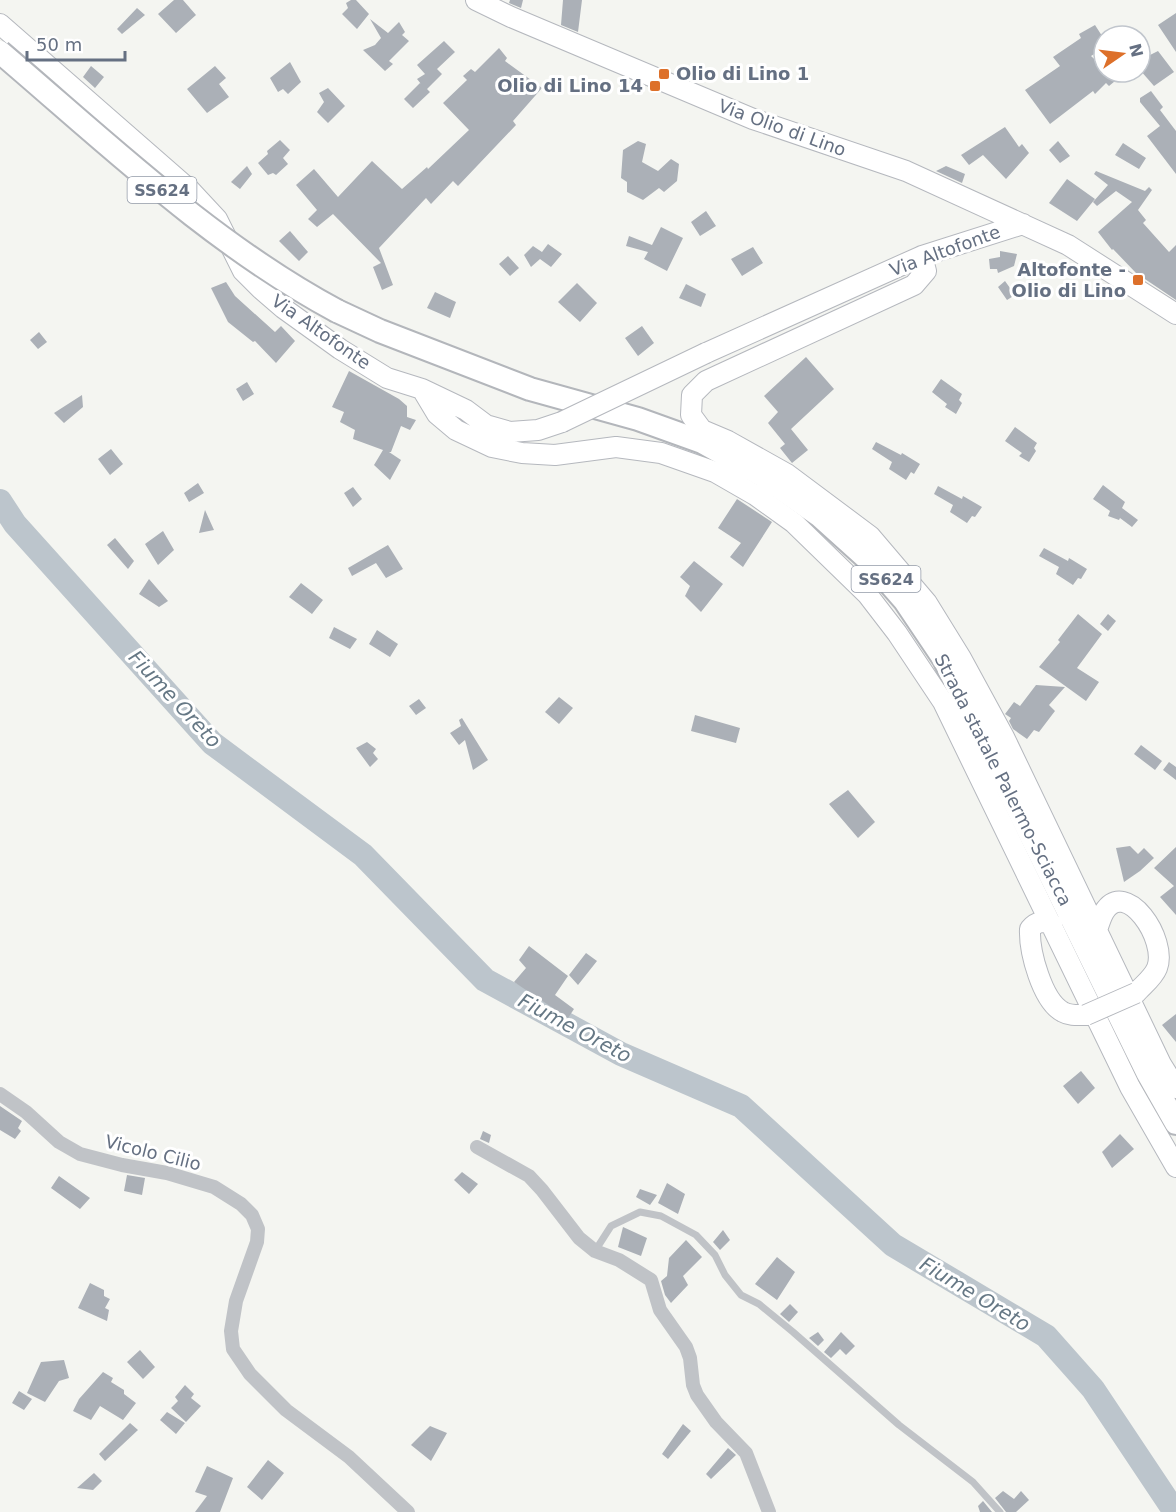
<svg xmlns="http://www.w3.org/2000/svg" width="1176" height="1512" viewBox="0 0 1176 1512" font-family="'DejaVu Sans',sans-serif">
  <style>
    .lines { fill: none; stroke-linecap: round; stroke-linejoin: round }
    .river { stroke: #bcc5cc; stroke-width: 24 }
    .building { fill: #abb0b7 }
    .secondary-casing { stroke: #b5b8be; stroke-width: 22 }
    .primary-casing { stroke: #b3b6bb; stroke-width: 26 }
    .lane { stroke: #c0c3c7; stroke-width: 7 }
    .street { stroke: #c0c3c7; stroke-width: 14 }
    .secondary { stroke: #fff; stroke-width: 20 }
    .primary { stroke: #fff; stroke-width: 22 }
    .secondary-bridge-casing { stroke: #b5b8be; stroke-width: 22; stroke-linecap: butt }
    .primary-bridge-casing { stroke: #b3b6bb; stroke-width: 26; stroke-linecap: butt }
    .secondary-bridge { stroke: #fff; stroke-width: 20 }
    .primary-bridge { stroke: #fff; stroke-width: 22 }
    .poi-dot { fill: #dd702a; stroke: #fff; stroke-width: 2 }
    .labels { text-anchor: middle; stroke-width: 6; stroke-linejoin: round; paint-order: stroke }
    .shield { fill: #fff; stroke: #939ba8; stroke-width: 1.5 }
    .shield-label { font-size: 16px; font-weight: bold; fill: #657082 }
    .poi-label { font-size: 18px; font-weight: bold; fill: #657082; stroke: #fff; text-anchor: end }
    .street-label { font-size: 18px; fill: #657082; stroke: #fff }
    .water-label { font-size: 20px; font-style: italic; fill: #667885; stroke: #fff }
  </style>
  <rect width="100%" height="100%" fill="#f4f5f1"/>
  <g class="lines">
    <path class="river" d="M0 501 15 524 212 743 363 855 485 980 621 1054 741 1106 893 1245 1046 1336 1093 1389 1175 1512"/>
  </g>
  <path class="building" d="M174 0H183L196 15 176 33 158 14Z
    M351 0H356L369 14 357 29 342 14 348 8 346 3Z
    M510 0H523L521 8 509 3Z
    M563 0H582L578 32 561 25Z
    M137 8 145 15 122 34 117 29Z
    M1176 13V52L1158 25Z
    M370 19 388 33 399 22 405 32 402 35 409 41 389 61 393 64 385 71 363 50 375 45 381 38Z
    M1095 25 1104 39V48L1091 56 1104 68V72H1126L1109 86 1106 83 1095 94 1093 91 1050 124 1025 90 1060 66 1053 57 1081 38 1079 34Z
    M444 41 455 52 437 69 442 74 427 89 430 92 413 108 404 99 420 83 421 84 417 79 425 74 417 65Z
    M499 48 507 58 505 61 542 88 513 121 516 125 458 186 453 181 431 204 426 198 379 248 393 285 382 290 373 267 381 263 333 214 317 227 308 219 317 210 296 185 314 169 338 197 372 161 402 189 427 167 428 169 469 130 443 103 467 80 463 76 471 69 475 72Z
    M1140 48 1148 56 1158 51 1174 72 1154 86 1140 70Z
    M290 62 301 82 288 94 283 89 278 92 270 78Z
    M91 66 104 77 95 88 83 77Z
    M215 66 226 78 219 84 229 97 207 113 187 89Z
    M328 88 345 106 328 123 317 112 324 102 319 93Z
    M1151 91 1163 107 1160 110 1176 131V174L1147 136 1160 126 1140 102V98Z
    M1005 127 1019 147 1022 144 1029 153 1006 179 983 155 969 165 961 155Z
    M280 140 290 150 283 158 288 164 276 175 273 173 268 175 258 163 268 154 267 151Z
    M638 141 646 144 642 162 658 171 671 159 679 164 677 181 664 192 659 188 643 200 627 192V182L621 178 623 150Z
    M1058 141 1070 156 1060 163 1049 150Z
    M1123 143 1146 158 1139 169 1115 155Z
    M247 166 252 174 240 189 231 182Z
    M946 166 965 174 962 183 936 171Z
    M1096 171 1145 191 1149 187 1152 190 1138 210 1146 220 1143 223 1169 252 1176 245V300L1136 273 1113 249 1112 250 1098 232 1132 202 1116 191 1097 206 1093 202 1108 185 1094 174Z
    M1067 179 1095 199 1077 221 1049 203Z
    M706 211 716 226 700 236 691 222Z
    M661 227 683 238 667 271 644 259 648 252 626 246 629 236 652 245Z
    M290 231 308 252 299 261 279 241Z
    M548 244 562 254 551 267 540 259 531 267 524 255 533 246 542 252Z
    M753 247 763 263 742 276 731 259Z
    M1000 251 1017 254 1014 266 998 273 997 269H990L989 259 1000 257Z
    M508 256 519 268 510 276 499 264Z
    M1005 281 1015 295 1007 300 998 287Z
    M226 282 235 296 275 332 281 326 295 341 276 363 255 341 253 342 228 322 211 288Z
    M577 283 597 303 580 322 558 302Z
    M686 284 706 294 701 307 679 298Z
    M435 292 456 302 450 318 427 308Z
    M642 326 654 343 638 356 625 338Z
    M39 332 47 342 38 349 30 340Z
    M806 357 834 389 791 429 808 450 792 463 780 448 785 444 768 423 778 412 764 396Z
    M349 371 399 399 407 406V417L416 420 410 430 401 426 391 452H389L401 460 390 480 374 465 383 450 353 439 355 430 340 422 344 412 332 407Z
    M941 379 962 394 959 400 962 403 956 414 945 407 947 404 932 392Z
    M247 382 254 394 243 401 236 389Z
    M82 395 83 407 64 423 54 413Z
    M1015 427 1037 443 1034 448 1036 451 1029 462 1019 456 1022 453 1005 441Z
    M876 442 901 455 902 453 920 464 914 474 911 472 906 480 889 469 892 462 872 449Z
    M111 449 123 464 110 475 98 459Z
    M198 483 204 493 189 502 184 493Z
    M1103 485 1125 502 1122 508 1138 520 1132 527 1120 518 1119 520 1108 516 1110 511 1093 499Z
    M938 486 962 499 963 496 982 507 975 517 972 516 967 523 950 512 953 505 934 494Z
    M353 487 362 499 353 507 344 493Z
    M737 499 772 522 743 567 730 557 741 543 718 528Z
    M205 510 214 530 199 533Z
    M163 531 174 550 158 565 145 544Z
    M115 538 134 561 128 569 107 545Z
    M388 545 403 569 386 578 376 563 352 576 348 568Z
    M1044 548 1068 561 1069 558 1087 569 1081 579 1078 578 1073 585 1056 574 1059 567 1039 556Z
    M694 561 723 584 701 612 685 596 690 586 680 577Z
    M149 579 168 601 159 607 139 594Z
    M301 583 323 600 312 614 289 597Z
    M1078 614 1102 634 1077 668 1099 682 1086 701 1039 667 1060 642 1058 640Z
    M1108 614 1116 621 1108 631 1100 624Z
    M334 627 357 639 350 649 329 638Z
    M377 630 398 644 390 657 369 644Z
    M1036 685 1065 687 1049 705 1055 711 1039 732 1034 730 1027 739 1013 729 1009 721 1011 718 1005 714 1014 702 1020 706Z
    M559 697 573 708 559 724 545 712Z
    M419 699 426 708 416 715 409 706Z
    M695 715 740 728 736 743 691 731Z
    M462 718 488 760 473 770 465 740 459 745 450 733 461 726 459 720Z
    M367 742 376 749 373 753 378 759 370 767 356 748Z
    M1141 745 1162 761 1155 770 1134 754Z
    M1169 762 1176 767V780L1163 770Z
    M848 790 875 822 858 838 829 804Z
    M1130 846 1138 854 1144 848 1154 858 1140 871 1124 882 1116 848Z
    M1176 847V915L1160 897 1174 886 1154 868Z
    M529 946 568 976 555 995 574 1009 568 1018 514 982 526 968 519 960Z
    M586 953 597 961 578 985 569 975Z
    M1176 1014V1042L1162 1025Z
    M1081 1071 1095 1088 1078 1104 1063 1086Z
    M0 1106 22 1121 18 1128 21 1131 15 1139 0 1130Z
    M483 1131 491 1135 489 1143 480 1139Z
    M1120 1134 1134 1149 1112 1168 1102 1152Z
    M462 1172 478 1184 469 1194 454 1180Z
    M127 1175 145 1178 142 1195 124 1191Z
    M59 1176 90 1198 80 1209 51 1188Z
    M667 1183 685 1194 678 1214 658 1203Z
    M640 1189 657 1195 650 1205 636 1197Z
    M623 1227 647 1238 641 1256 618 1247Z
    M723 1230 730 1240 720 1250 713 1242Z
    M686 1240 702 1257 683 1276 688 1285 671 1303 665 1295 661 1281 667 1276 669 1258Z
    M777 1257 795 1272 777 1300 755 1284Z
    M90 1283 104 1290V1296L110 1299 105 1308 109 1310 107 1321 78 1308Z
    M790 1304 798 1312 789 1322 780 1314Z
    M818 1332 824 1340 818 1346 809 1338Z
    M841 1332 855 1346 846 1355 840 1349 831 1358 824 1352Z
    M140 1350 155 1367 143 1379 127 1362Z
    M64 1360 69 1378 59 1381 45 1402 27 1393 41 1362Z
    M103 1372 113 1378 111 1382 124 1390V1394L136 1403 123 1420 100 1406 91 1420 73 1411 79 1399Z
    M185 1385 194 1394 191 1398 201 1406 186 1422 171 1408 178 1401 175 1397Z
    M19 1391 32 1399 24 1410 12 1403Z
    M167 1412 185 1423 176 1434 160 1420Z
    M130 1423 138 1430 105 1461 99 1454Z
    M683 1424 691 1431 668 1459 662 1454Z
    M430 1426 447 1433 431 1461 411 1445Z
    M728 1448 736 1455 711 1479 706 1474Z
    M268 1460 284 1473 262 1500 247 1487Z
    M207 1466 233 1478 220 1512H195L207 1496 195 1492Z
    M94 1473 102 1481 93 1490 77 1488Z
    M1003 1491 1014 1499 1021 1491 1029 1500 1016 1512H1006L995 1498Z
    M983 1501 992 1512H980L978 1506Z"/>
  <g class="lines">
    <defs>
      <path id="secondary" d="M476 0 511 17 753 119 906 171 1068 245 1176 314
        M0 24 190 190 217 219 243 271 261 289 283 308 340 349 387 378 422 389 466 410 486 425 510 432 538 430 562 422
        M922 256 926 271 914 285 706 381 692 395 691 415 702 430 728 441 787 474 870 536 927 603 961 658 1004 737 1161 1064 1176 1088
        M706 353 922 256 1023 224
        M422 389 437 414 456 430 492 447 522 453 555 455 616 447 661 453 715 472 755 495 794 523 867 594 897 633 943 702 1130 1087 1176 1167
        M1052 924C1042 921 1037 921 1030 929 1029 951 1042 1001 1063 1012 1070 1016 1078 1015 1086 1015
        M1097 930C1099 924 1101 917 1104 912 1126 877 1168 940 1157 968 1153 978 1143 985 1136 993"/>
      <path id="primary" d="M337 311 380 331 530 389 638 419 702 442 763 476 820 516 870 561 905 601 944 659 1147 1072 1176 1123"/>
    </defs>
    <use href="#secondary" class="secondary-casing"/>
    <use href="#primary" class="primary-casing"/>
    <path class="lane" d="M595 1251 611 1226 640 1212 661 1216 696 1235 715 1255 725 1275 741 1295 759 1304 793 1332 899 1425 973 1482 1000 1512"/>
    <path class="street" d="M0 1094 26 1112 59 1142 80 1154 122 1165 167 1173 214 1187 241 1204 252 1215 258 1229 257 1242 236 1301 231 1331 233 1349 250 1374 286 1410 349 1457 408 1512
      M477 1147 529 1176 542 1190 579 1238 595 1251 619 1260 651 1280 660 1310 686 1347 690 1358 693 1385 697 1395 716 1422 746 1453 769 1512"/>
    <use href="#secondary" class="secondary"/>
    <use href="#primary" class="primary"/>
    <defs>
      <path id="secondary-bridge" d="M562 422 706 353
        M1086 1015 1136 993"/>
      <path id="primary-bridge" d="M0 52C108 144 212 244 337 311"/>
    </defs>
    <use href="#secondary-bridge" class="secondary-bridge-casing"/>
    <use href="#primary-bridge" class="primary-bridge-casing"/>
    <use href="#secondary-bridge" class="secondary-bridge"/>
    <use href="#primary-bridge" class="primary-bridge"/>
  </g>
  <g class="poi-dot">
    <rect x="658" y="68" width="12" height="12" rx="3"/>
    <rect x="649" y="80" width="12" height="12" rx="3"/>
    <rect x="1132" y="274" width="12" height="12" rx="3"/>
  </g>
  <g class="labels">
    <g class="shield">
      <rect x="127.5" y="177" width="69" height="26" rx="4.5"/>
      <rect x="851.5" y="566" width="69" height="26" rx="4.5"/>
    </g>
    <g class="shield-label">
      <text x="162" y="196">SS624</text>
      <text x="886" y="585">SS624</text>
    </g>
    <g class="poi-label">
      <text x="676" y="80" text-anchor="start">Olio di Lino 1</text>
      <text x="643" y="92">Olio di Lino 14</text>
      <text x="1126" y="276">Altofonte -<tspan x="1126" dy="21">Olio di Lino</tspan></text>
    </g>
    <g class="street-label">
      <text transform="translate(782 128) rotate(20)" y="6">Via Olio di Lino</text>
      <text transform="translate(945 251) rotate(-20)" y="6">Via Altofonte</text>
      <text transform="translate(321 332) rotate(35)" y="6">Via Altofonte</text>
      <text transform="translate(1003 780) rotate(63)" y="6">Strada statale Palermo-Sciacca</text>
      <text transform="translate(153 1153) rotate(14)" y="6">Vicolo Cilio</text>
    </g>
    <g class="water-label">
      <text transform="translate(175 699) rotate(47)" y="7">Fiume Oreto</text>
      <text transform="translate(575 1028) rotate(28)" y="7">Fiume Oreto</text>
      <text transform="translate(975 1294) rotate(31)" y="7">Fiume Oreto</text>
    </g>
  </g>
  <g transform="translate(1122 54) rotate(76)"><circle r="28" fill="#ffffff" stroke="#c1c6cd" stroke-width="1.5"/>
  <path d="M0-4.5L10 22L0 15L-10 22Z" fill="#dd702a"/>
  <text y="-9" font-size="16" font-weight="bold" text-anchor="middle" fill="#657082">N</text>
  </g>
  <path d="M27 51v9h98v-9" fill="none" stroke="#657082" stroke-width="3"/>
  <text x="36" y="51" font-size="18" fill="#657082" stroke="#ffffff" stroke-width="4.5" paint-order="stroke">50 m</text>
</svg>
